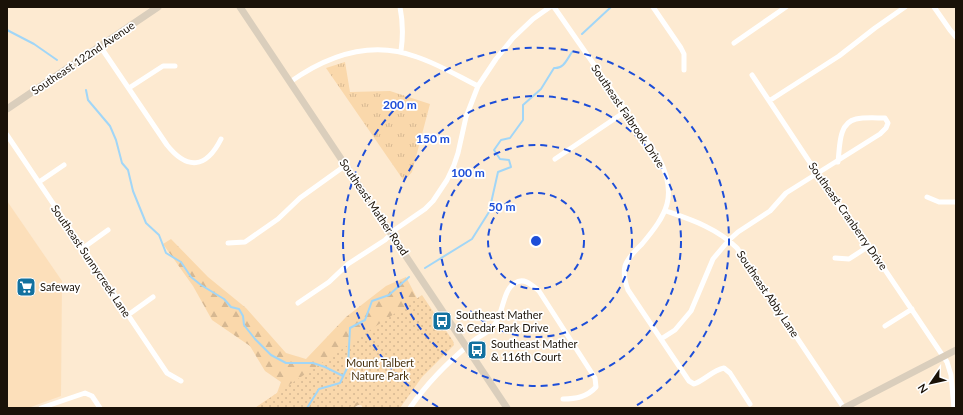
<svg xmlns="http://www.w3.org/2000/svg" width="963" height="415" viewBox="0 0 963 415" font-family="Lato,sans-serif">
  <style>
    .built { fill: #fcdfba }
    .grass { fill: url(#grass-tufts) }
    .forest { fill: url(#forest-firs) }
    .park { fill: url(#park-dots) }
    .lines { fill: none; stroke-linecap: round; stroke-linejoin: round }
    .stream { stroke: #a1d6f7; stroke-width: 2 }
    .street { stroke: #fff; stroke-width: 5 }
    .secondary { stroke: #dacebc; stroke-width: 7 }
    .ring { fill: none; stroke: #1d4ed8; stroke-width: 2; stroke-dasharray: 7 5 }
    .labels { text-anchor: middle; stroke-width: 3.5; stroke-linejoin: round; paint-order: stroke }
    .street-label { font-size: 11px; fill: #1a1208; stroke: #fff }
    .poi-label { font-size: 11px; fill: #1a1208; stroke: #fff; text-anchor: start }
    .park-label { font-size: 11px; fill: #462f0b; stroke: #fff }
    .centre { fill: #1d4ed8; stroke: #fff; stroke-width: 2 }
    .ring-label { font-size: 12px; text-anchor: middle; font-weight: bold; fill: #1d4ed8; stroke: #fff; stroke-width: 3.5; stroke-linejoin: round; paint-order: stroke }
  </style>
  <defs>
    <pattern id="grass-tufts" width="24" height="20" patternUnits="userSpaceOnUse"><rect width="24" height="20" fill="#fad8ab"/><path d="M3 7l-1-3M5 7V3M7 7l1-3M15 17l-1-3M17 17v-4M19 17l1-3" fill="none" stroke="#d6b892"/></pattern>
    <pattern id="forest-firs" width="22" height="20" patternUnits="userSpaceOnUse"><rect width="22" height="20" fill="#fad8ab"/><path d="M5 1l3.5 6h-7zM16 11l3.5 6h-7z" fill="#d6b892"/></pattern>
    <pattern id="park-dots" width="8" height="8" patternUnits="userSpaceOnUse"><rect width="8" height="8" fill="#fad8ab"/><path d="M2 2h.1M6 6h.1" fill="none" stroke="#d6b892" stroke-width="1.8" stroke-linecap="round"/></pattern>
  </defs>
  <rect width="100%" height="100%" fill="#fdead1"/>
  <path class="built" d="M7 201 62 281 61 396 28 408H7Z"/>
  <path class="grass" d="M345 62 350 92 390 91 430 104 412 172 404 181 326 68Z"/>
  <path class="forest" d="M171 239 208 277 246 308 286 353 306 359 346 317 386 286 406 277 421 306 374 406 358 405 353 408H255L277 393 281 382 265 371 250 346 212 320 193 286 163 244Z"/>
  <path class="park" d="M422 295 453 341 454 345 422 377 400 408H363L359 401 348 408H255Z"/>
  <g class="lines">
    <path class="stream" d="M7 30 34 44 57 60
      M582 34 611 7
      M86 90 88 100 110 126 116 140 122 163 128 170 133 191 146 223 159 235 166 253 181 262 191 277 201 285 224 299 231 307 239 309 243 316 244 325 255 339 271 355 286 363H313L325 367 343 376
      M425 268 472 239 489 212 498 172 511 167 509 160 500 159 494 150 501 140 510 138 523 120V105L541 89 554 68C564 69 567 59 572 52
      M307 408 319 389 340 383 348 366 350 328 365 320 372 301 389 295 409 277"/>
    <path class="street" d="M400 7C403 22 403 37 401 51
      M554 7 659 158C678 196 667 214 642 244 636 250 628 257 625 266 623 274 625 282 628 290L689 381 694 384C705 380 713 370 724 368L730 373 750 404
      M653 7 681 48 684 54V70
      M934 7 950 30 956 37
      M734 43 786 7
      M100 46 167 145C187 170 206 169 221 139
      M752 75 844 214 869 246 947 362 951 375 954 408
      M290 82C328 55 372 40 417 57 438 64 458 76 478 86
      M129 88 163 66H175
      M769 101 839 56 875 28 905 7
      M7 135 167 373 181 381
      M555 159 626 111
      M39 182 64 165
      M927 197 939 202H956
      M666 211C692 220 717 228 737 248L844 408
      M228 243 245 242 278 219 300 198 346 165
      M83 248 108 230
      M835 258 849 259 869 246
      M298 303 329 282 348 264 385 240 396 229 425 209 433 201 447 180 454 165 458 153 466 117 478 86 496 59 513 38 533 19 550 7
      M128 315 153 297
      M885 326 912 309
      M661 339 675 330 691 311 713 259 729 240 738 232 770 211 786 193 880 134 886 128 888 123 885 118C876 118 865 117 856 119 838 123 840 147 838 162
      M41 408 85 393 92 396 100 408
      M410 408C427 383 448 362 471 343 478 336 489 333 495 324 503 314 503 289 515 283 524 277 532 285 539 291L595 378 596 387C587 397 576 399 563 399"/>
    <path class="secondary" d="M240 7 507 408
      M7 109 158 7
      M844 408 956 350"/>
  </g>
  <g class="ring">
    <circle cx="536" cy="241" r="48"/>
    <circle cx="536" cy="241" r="96"/>
    <circle cx="536" cy="241" r="145"/>
    <path d="M438 407A193 193 0 1 1 634 407"/>
  </g>
  <defs>
    <symbol id="supermarket-square" viewBox="-11 -11 22 22"><rect x="-9" y="-9" width="18" height="18" rx="4" fill="#13719f" stroke="#fff"/><path d="M-6-5.5h2.5l.6 2H6L4.5 2H-2.5L-4.4-4H-6ZM-1.5 3.2a1.3 1.3 0 1 0 .1 0ZM3 3.2a1.3 1.3 0 1 0 .1 0Z" fill="#fff"/></symbol>
    <symbol id="bus-square" viewBox="-11 -11 22 22"><rect x="-9" y="-9" width="18" height="18" rx="4" fill="#13719f" stroke="#fff"/><path d="M-5-6H5V4H4V6H2V4H-2V6H-4V4H-5ZM-3.5-4V0h7V-4ZM-3.5 1.2v1.5H-2V1.2ZM2 1.2v1.5H3.5V1.2Z" fill="#fff"/></symbol>
  </defs>
  <g fill-rule="evenodd">
    <use href="#supermarket-square" x="15" y="276" width="22" height="22"/>
    <use href="#bus-square" x="431" y="310" width="22" height="22"/>
    <use href="#bus-square" x="466" y="339" width="22" height="22"/>
  </g>
  <g class="labels">
    <g class="street-label">
      <text transform="translate(83 58) rotate(-34)" y="4">Southeast 122nd Avenue</text>
      <text transform="translate(628 116) rotate(56)" y="4">Southeast Falbrook Drive</text>
      <text transform="translate(374 207) rotate(56)" y="4">Southeast Mather Road</text>
      <text transform="translate(848 216) rotate(55)" y="4">Southeast Cranberry Drive</text>
      <text transform="translate(91 261) rotate(56)" y="4">Southeast Sunnycreek Lane</text>
      <text transform="translate(768 294) rotate(56)" y="4">Southeast Abby Lane</text>
    </g>
    <g class="poi-label">
      <text x="40" y="291">Safeway</text>
      <text x="456" y="319">Southeast Mather<tspan x="456" dy="13">&amp; Cedar Park Drive</tspan></text>
      <text x="491" y="348">Southeast Mather<tspan x="491" dy="13">&amp; 116th Court</tspan></text>
    </g>
    <g class="park-label">
      <text x="380" y="367">Mount Talbert<tspan x="380" dy="13">Nature Park</tspan></text>
    </g>
  </g>
  <circle cx="536" cy="241" r="6" class="centre"/>
  <g class="ring-label">
    <text x="400" y="109">200 m</text>
    <text x="433" y="143">150 m</text>
    <text x="468" y="177">100 m</text>
    <text x="502" y="211">50 m</text>
  </g>
  <rect width="963" height="415" fill="none" stroke="#1a1208" stroke-width="16"/>
  <g transform="translate(931 383) rotate(236)" stroke="#ffffff" stroke-width="3" paint-order="stroke">
  <path d="M0-3L7 15L0 10L-7 15Z" fill="#1a1208"/>
  <text y="-6" font-size="11" font-weight="bold" text-anchor="middle" fill="#1a1208">N</text>
  </g>
</svg>
